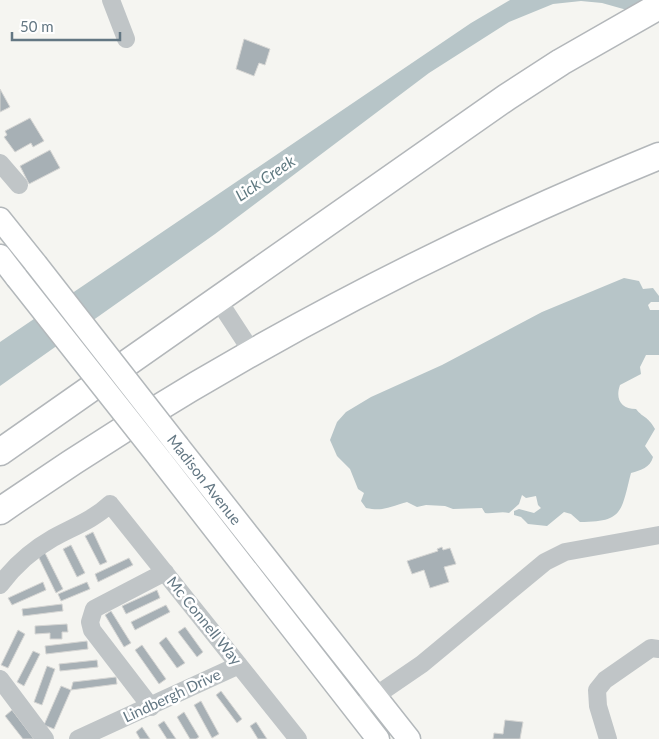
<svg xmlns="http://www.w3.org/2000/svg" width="659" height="739" viewBox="0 0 659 739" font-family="Lato,sans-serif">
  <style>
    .water { fill: #b7c5c8 }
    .building { fill: #a7b0b5; stroke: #d6d6d4 }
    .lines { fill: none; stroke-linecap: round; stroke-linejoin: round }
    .major-casing { stroke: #b3b8bb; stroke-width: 25 }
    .highway-casing { stroke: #b3b7ba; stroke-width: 29 }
    .minor { stroke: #c0c5c7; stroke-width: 18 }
    .major { stroke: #fff; stroke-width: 22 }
    .highway { stroke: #fff; stroke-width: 26 }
    .major-bridge-casing { stroke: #b3b8bb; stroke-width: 25; stroke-linecap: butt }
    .major-bridge { stroke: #fff; stroke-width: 22 }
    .labels { text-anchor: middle; stroke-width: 5; stroke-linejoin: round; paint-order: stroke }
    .street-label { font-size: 15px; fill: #637783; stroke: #fff }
    .water-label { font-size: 16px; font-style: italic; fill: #5f7980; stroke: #fff }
  </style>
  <rect width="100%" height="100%" fill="#f5f5f1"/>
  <path class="water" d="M510 0H659V19L602 3 581 1 553 4 509 22 429 73 215 234 0 386V342L471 23Z
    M624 278 639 281 643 289 653 288 659 296V302H651L648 305 650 310H659V355H646L640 367 641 374 620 385C615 399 621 409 636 409 644 419 647 415 655 429L645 446 653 457C650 468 641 470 631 473 621 511 624 522 580 522L571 514 564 512 547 526 528 524 521 517 514 515V511L519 509 534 513 541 508 538 505 536 496 526 498 522 495 519 504 509 513C501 511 493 514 485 513L482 508 453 509 445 506 426 505 417 507 407 502C391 506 384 512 366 508L361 501 364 493 358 489 350 469 337 456 330 440 337 422 346 412 371 397 442 365 542 312Z"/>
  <path class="building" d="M244 39 270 49 265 65 259 63 254 76 236 69Z
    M0 89 10 107 0 112Z
    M30 118 44 141 33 147 31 143 15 152 4 137 7 135 5 131Z
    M50 150 60 168 29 184 20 166Z
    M93 532 107 562 100 565 85 536Z
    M71 545 85 573 77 577 63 549Z
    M442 547 443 550 450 548 456 564 444 567 449 582 430 588 424 570 412 574 407 561 438 551 437 549Z
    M45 553 63 589 56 593 38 556Z
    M129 558 133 565 98 582 95 574Z
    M43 582 46 590 12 605 8 598Z
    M87 582 90 589 61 601 58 594Z
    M157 590 160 598 126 614 122 606Z
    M62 604 63 611 23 616 22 609Z
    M166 605 170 612 135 630 131 622Z
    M111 611 131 643 124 647 105 615Z
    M67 624 68 632H62V639H50V633L35 634V626Z
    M185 627 203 652 197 657 178 632Z
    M18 630 25 634 8 668 1 665Z
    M166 637 185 663 177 668 159 643Z
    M87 641 88 649 46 654 45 646Z
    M142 645 166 679 159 684 135 650Z
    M33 651 40 654 24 686 17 682Z
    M97 660 98 667 60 671 59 664Z
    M47 666 55 669 42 705 34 702Z
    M116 677 117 684 71 690 73 682Z
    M61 686 71 690 54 729 44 725Z
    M221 691 242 719 237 723 216 695Z
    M201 701 219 734 212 738 194 705Z
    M12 710 34 739H23L5 716Z
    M184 712 199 737 196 739H190L177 717Z
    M505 720 523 722 520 739H493L494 733 503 734Z
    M164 721 176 739H167L158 725Z
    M256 722 267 739H258L250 726Z
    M142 727 150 739H140L136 732Z"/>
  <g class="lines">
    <defs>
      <path id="major" d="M0 219 36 264
        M0 256 17 278
        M178 446 409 739
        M160 459 378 739"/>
      <path id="highway" d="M0 452 507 97 561 62 659 6
        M0 511C206 368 428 250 659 156"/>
    </defs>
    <use href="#major" class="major-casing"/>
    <use href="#highway" class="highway-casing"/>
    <path class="minor" d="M111 0 126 39
      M0 163 19 185
      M218 300 252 352
      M0 585C14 566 32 550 53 538 73 527 93 520 110 504L298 739
      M0 679 45 739
      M365 703 422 664 545 562 565 552 659 535
      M151 707 92 630 90 622 94 609 165 572
      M78 739 239 665
      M608 739 598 706 597 690 605 680 651 648 659 649"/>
    <use href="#major" class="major"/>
    <use href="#highway" class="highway"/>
    <defs>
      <path id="major-bridge" d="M36 264 178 446
        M17 278 160 459"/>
    </defs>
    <use href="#major-bridge" class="major-bridge-casing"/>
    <use href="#major-bridge" class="major-bridge"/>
  </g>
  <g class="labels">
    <g class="street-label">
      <text transform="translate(204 480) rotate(52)" y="5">Madison Avenue</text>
      <text transform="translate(204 621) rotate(51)" y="5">Mc Connell Way</text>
      <text transform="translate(172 696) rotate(-25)" y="5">Lindbergh Drive</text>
    </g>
    <g class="water-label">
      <text transform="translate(265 178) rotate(-34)" y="6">Lick Creek</text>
    </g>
  </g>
  <path d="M12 32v8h108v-8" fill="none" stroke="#637783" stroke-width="2.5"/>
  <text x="20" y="32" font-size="15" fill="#637783" stroke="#ffffff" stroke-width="4" paint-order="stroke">50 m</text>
</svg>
